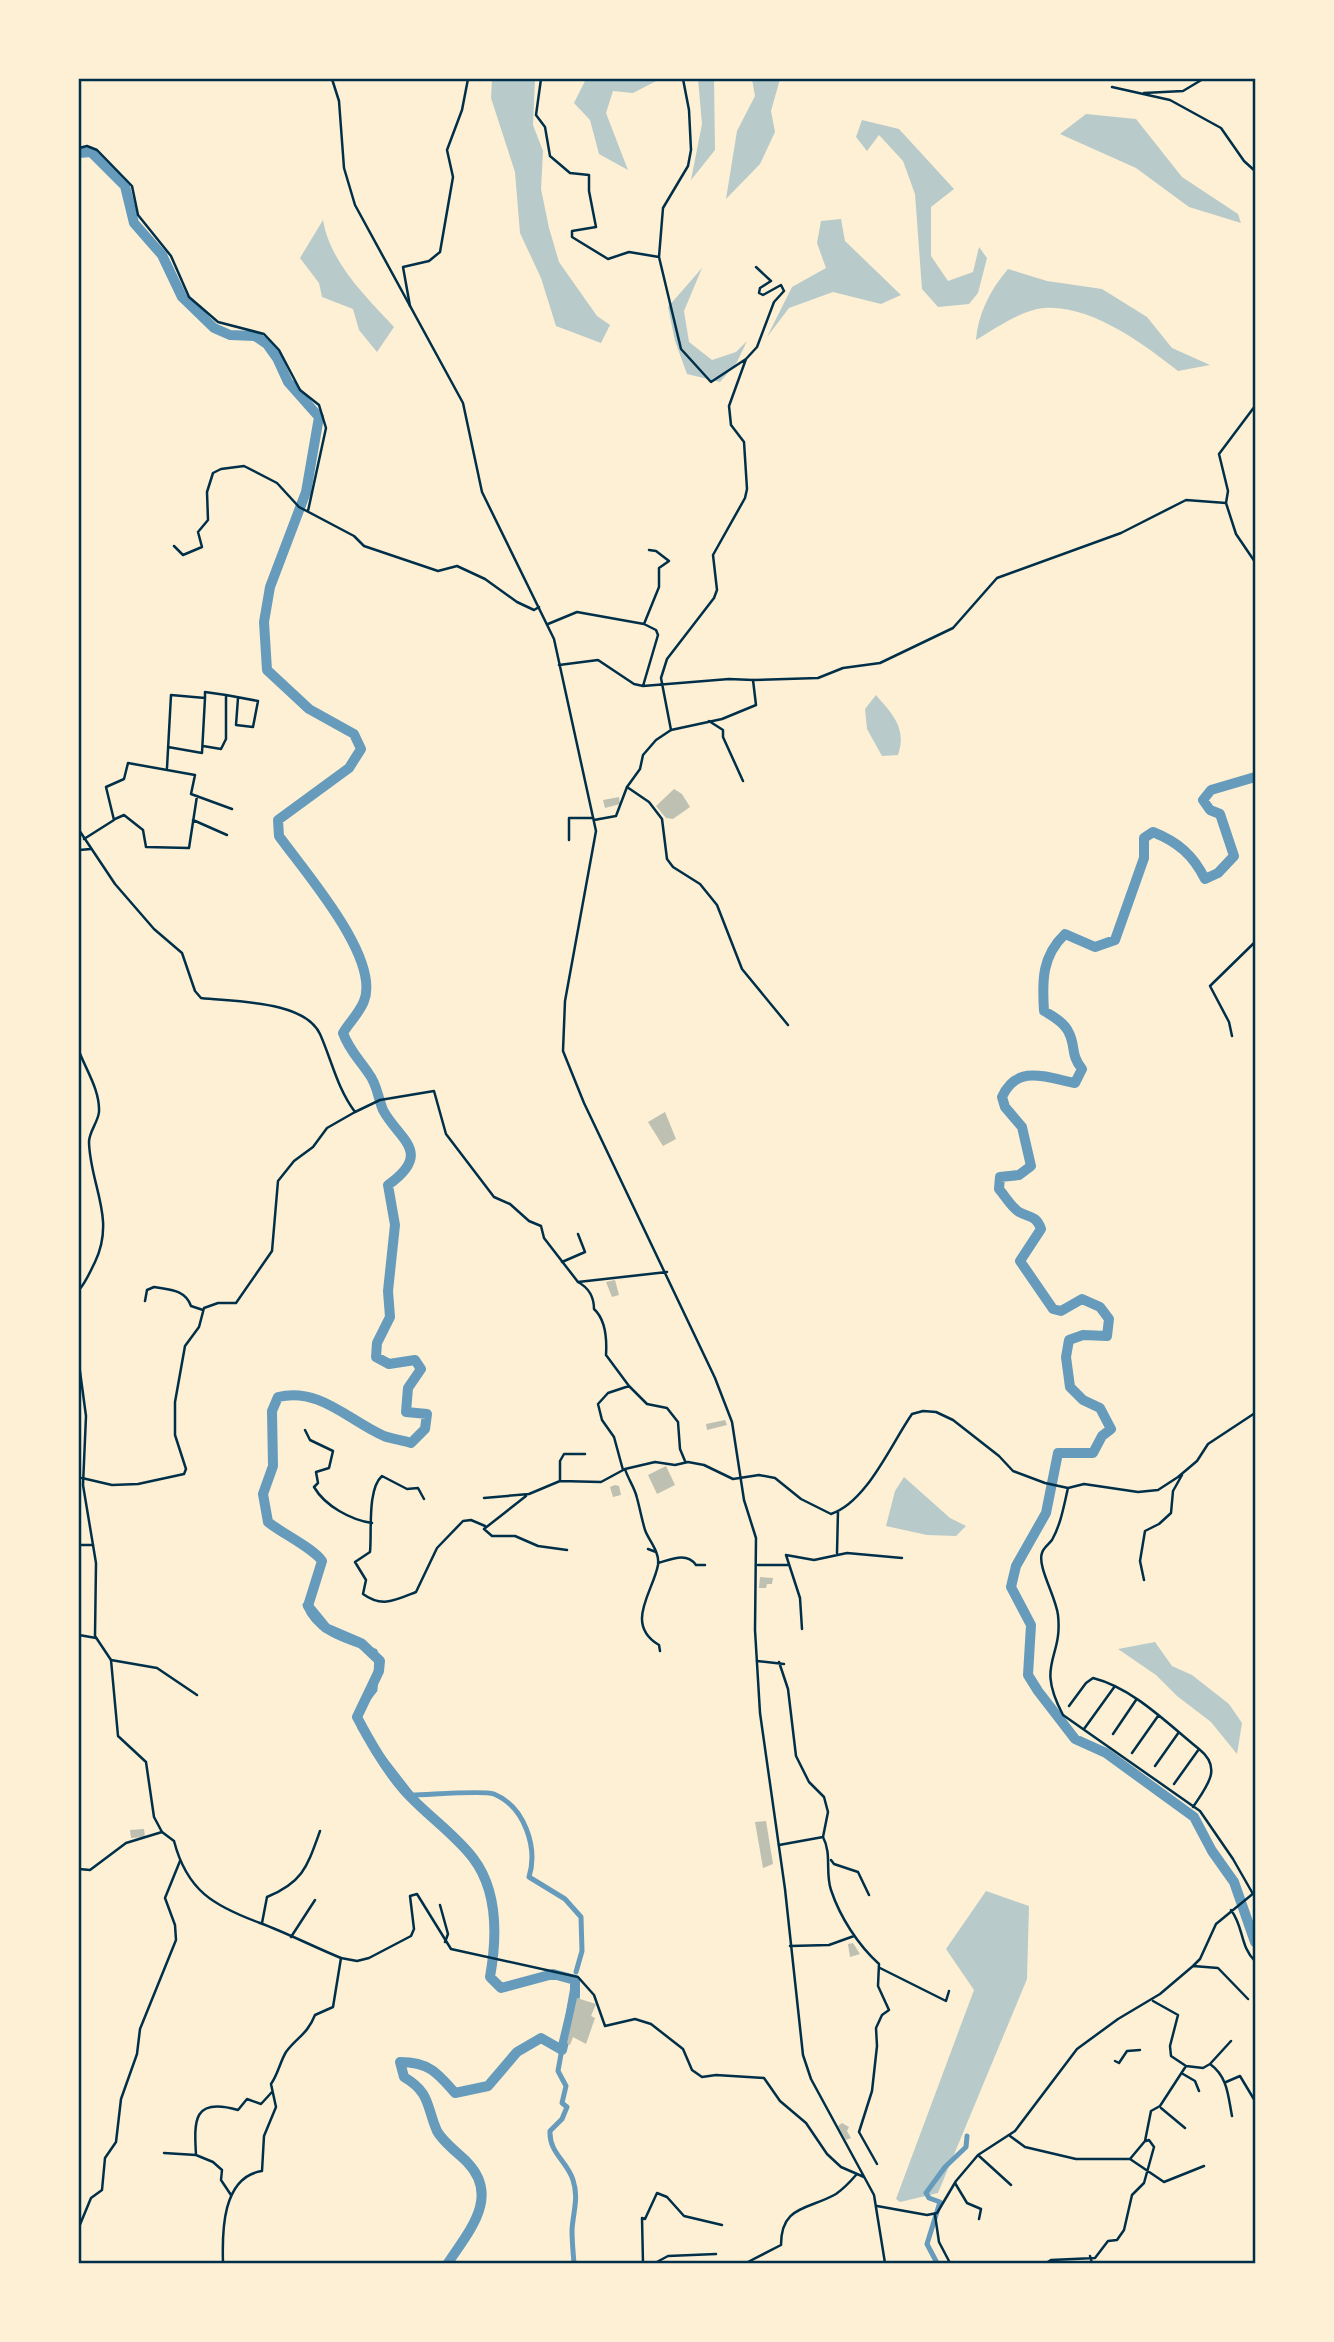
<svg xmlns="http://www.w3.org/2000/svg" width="1334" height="2342" viewBox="0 0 1334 2342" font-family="'Varela Round',sans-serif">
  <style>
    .green { fill: #b9caca }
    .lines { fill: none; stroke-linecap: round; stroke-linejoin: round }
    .canal { stroke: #669bbc; stroke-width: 5 }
    .river { stroke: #669bbc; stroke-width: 10 }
    .building { fill: #bec0b2 }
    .minor { stroke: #003049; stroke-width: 2.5 }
    .tertiary { stroke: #003049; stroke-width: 2.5 }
    .neatline { fill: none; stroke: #003049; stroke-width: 2.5 }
  </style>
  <rect width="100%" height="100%" fill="#fdf0d5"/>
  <path class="green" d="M492 79H535L533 125 543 151 541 189 549 228 559 262 597 316 610 325 601 343 556 326 541 278 520 233 515 172 491 98Z
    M586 79H660L633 93 613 91 606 113 628 170 599 154 590 120 574 103Z
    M698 79H714L715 150 691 180 702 124Z
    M752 79H780L771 111 775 132 760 164 726 199 737 131 755 96Z
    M1086 114 1136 119 1182 177 1238 214 1241 223 1189 207 1136 168 1060 134Z
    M862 120 899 129 954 189 931 207V256L948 281 973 272 979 247 987 258 978 293 969 304 938 307 922 289 915 194 903 161 879 135 867 151 856 137Z
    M841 219 845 241 901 295 881 304 833 292 789 308 767 337 792 287 826 268 817 243 821 221Z
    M323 220C330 262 365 296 394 327L377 352 359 330 353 309 322 297 319 283 300 258Z
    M702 268 684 311 689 342 712 360 736 352 747 341 737 362 720 382 687 374 675 341 668 307Z
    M1008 269 1047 281 1102 289 1147 317 1172 348 1210 365 1178 371C1144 344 1090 304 1044 308 1021 310 995 329 976 340 978 314 990 290 1008 269Z
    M876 695C893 715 907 728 898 755L882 756 867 729 865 709Z
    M904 1477 950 1518 966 1526 956 1536 927 1535 886 1526 895 1491Z
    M1155 1642 1172 1666 1192 1675 1229 1704 1242 1723 1237 1754 1211 1722 1177 1696 1156 1675 1118 1649Z
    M986 1891 1029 1906 1027 1979 938 2193 900 2202 896 2199 974 1990 946 1949Z"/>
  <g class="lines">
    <path class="canal" d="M305 1605C317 1635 347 1641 375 1651L377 1657 375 1690 358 1712 360 1728 412 1795C428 1795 482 1790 494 1794 525 1807 538 1848 529 1877L565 1899 581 1917 582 1951 576 1972
      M574 1981 558 2071 566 2086 562 2103 567 2107 562 2119 550 2131C549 2153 567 2161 573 2180 579 2198 573 2212 572 2230 572 2241 573 2252 574 2263
      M937 2263 927 2244 940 2202 929 2198 926 2193 945 2167 966 2147 967 2136"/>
    <path class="river" d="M79 153 91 152 125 186 134 223 162 255 182 297 214 328 230 335 255 336 267 344 277 358 288 382 319 417 306 492 270 587 264 622 267 670 309 709 354 734 361 749 349 768 278 820 279 836C304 871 381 958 364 1001 360 1012 349 1023 343 1033 349 1050 359 1059 369 1074 377 1084 378 1098 383 1110 399 1140 434 1152 388 1185L395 1225 388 1291 390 1317 377 1343 376 1357 389 1364 415 1360 421 1369 408 1388 406 1412 427 1414 425 1429 411 1443C402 1440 392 1439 384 1436 349 1421 320 1387 278 1397L272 1411 273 1466 263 1494 268 1522C283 1534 313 1548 322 1561L308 1606 326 1628 361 1643 380 1661 379 1671 357 1717C370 1742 385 1768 404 1790 425 1814 454 1833 473 1858 499 1892 497 1938 490 1977L501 1988 553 1974 575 1980V1996L562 2050 541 2038 517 2052 488 2086 455 2093C437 2072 428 2062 400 2062L404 2077C431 2093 426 2106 437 2131 443 2142 458 2153 467 2162 501 2197 468 2232 448 2263
      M1255 777 1211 790 1203 800 1210 810 1220 814 1234 856 1218 873 1205 879C1193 855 1178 842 1153 832L1144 838V858L1115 940 1095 947 1065 934C1042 956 1042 980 1044 1011 1053 1016 1065 1023 1069 1033 1076 1047 1070 1054 1082 1069L1075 1083C1045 1077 1017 1064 1002 1097L1005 1107 1022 1127 1031 1166 1019 1175 1000 1177 999 1189C1005 1196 1012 1208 1019 1212 1030 1218 1036 1215 1041 1229L1020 1261 1053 1309 1061 1311 1082 1299 1100 1307 1109 1319 1107 1336 1083 1335 1069 1340 1066 1357 1070 1387 1083 1400 1100 1408 1111 1429 1102 1436 1093 1453H1058L1046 1513 1016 1566 1011 1587 1031 1625 1028 1675 1038 1691 1075 1739 1106 1753 1194 1817 1212 1851 1234 1882 1255 1942"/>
  </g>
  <path class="building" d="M674 789 682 794 690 807 673 819 666 818 656 806Z
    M619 797 620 804 605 808 603 800Z
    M665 1112 676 1139 663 1146 648 1122Z
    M615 1280 619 1295 612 1297 606 1282Z
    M725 1420 727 1425 707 1430 706 1424Z
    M666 1466 675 1485 657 1494 648 1475Z
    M615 1485 619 1486 621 1495 613 1497 610 1487Z
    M760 1577 773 1578 772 1584H767L766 1588H759Z
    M766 1821 773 1864 763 1868 755 1822Z
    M144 1829 145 1837 131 1838 130 1830Z
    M853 1943 860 1954 850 1957 848 1944Z
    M577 1998 596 2004 591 2016 595 2018 586 2044 573 2037 570 2045 567 2043Z
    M842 2123 849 2127 847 2131 851 2138 846 2140 838 2126Z"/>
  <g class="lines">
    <path class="minor" d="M541 79 536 115 545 127 550 156 570 173 589 175V191L596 227 572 231V237L608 259 629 252 659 257
      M683 79 689 110 691 150 688 166 663 208 659 257 681 349 711 382 746 359
      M1112 87 1170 100 1221 128 1244 161 1255 171
      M1144 93 1183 91 1203 79
      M79 148 87 146 97 150 132 186 138 215 171 256 189 297 218 322 264 334 279 350 300 390 319 405 326 428 308 511
      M410 306 403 267 429 261 440 252 453 177 447 150 462 110 468 79
      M174 546 183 555 202 547 198 532 208 520 207 492 213 473 221 469 244 466 277 483 299 507 354 536 364 546 438 571 457 566 485 579 517 602 534 610 539 607
      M548 624 577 612 644 624 656 630 658 635 643 686
      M644 624 659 587V568L669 561 656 551 649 550
      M559 665 598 660 634 684 643 686 729 679 753 680
      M226 695 258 701 253 727 236 725 238 698
      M709 721 723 730V737L743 781
      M671 730 661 678 667 659 714 598 717 590 713 555 745 498 747 489 744 442 731 425 729 406 746 359 757 347 774 302 784 291 781 285 763 295 759 293 760 288 771 281 756 267
      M203 746 221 749 226 739V695L205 692V698
      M167 768 171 695 205 698 202 753 168 747
      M627 787 649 802 662 819 667 859 673 867 700 884 717 905 742 969 788 1025
      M115 819 124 815 143 830 146 847 189 848 197 796
      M193 820 227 835
      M84 839 114 820 106 787 124 779 128 763 195 775 191 794 232 809
      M569 840V818H593
      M79 850 91 849
      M1232 1036 1229 1022 1210 986 1255 942
      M562 1262 585 1252 578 1234
      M578 1282C589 1288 594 1296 594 1309 606 1320 607 1339 606 1355L629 1386
      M145 1301 147 1290 154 1287C169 1290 185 1289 191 1306L203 1310
      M305 1430 310 1440 333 1451 329 1468 316 1472 318 1483 314 1487C325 1506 351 1520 372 1523
      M625 1469C628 1479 635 1488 637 1498 640 1509 642 1520 645 1530 649 1541 660 1552 658 1565 653 1592 624 1624 659 1645L660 1651
      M623 1470 614 1437 602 1420 598 1404 608 1393 629 1386 647 1404 667 1408 678 1422 680 1449 685 1461
      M82 1478 112 1485 138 1484 184 1474 186 1469 175 1435V1402L185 1346 199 1327 204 1308 218 1303H236L272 1251 278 1181 294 1161 313 1147 327 1128 355 1112
      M560 1481V1461L564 1454H585
      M1068 1488C1064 1505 1061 1524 1052 1540 1049 1544 1043 1548 1042 1553 1037 1566 1056 1597 1058 1615 1063 1660 1035 1662 1063 1715L1200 1811 1233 1859 1253 1894
      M526 1496 484 1529 492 1536H515L538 1546 567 1550
      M484 1498 529 1494 560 1481 601 1482 625 1469 655 1462 675 1465 688 1462 704 1465 733 1479 759 1475 775 1478 801 1499 831 1514C867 1502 891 1444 912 1414L923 1411 936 1412 953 1420 999 1456 1013 1471 1045 1483 1068 1488 1084 1484 1138 1492 1158 1490 1178 1477 1197 1461 1208 1444 1255 1413
      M424 1499 418 1488 407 1489 382 1476C367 1489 372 1532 370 1552L355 1562 366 1580 363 1594C382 1608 396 1600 416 1592L437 1548 463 1521 471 1520 485 1526
      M79 1545H93
      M648 1549 656 1552
      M837 1553 838 1511
      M658 1563C672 1559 687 1552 696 1565H705
      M758 1565H788
      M1144 1580 1140 1561 1145 1531 1159 1524 1171 1513 1173 1491 1182 1475
      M802 1629 800 1598 786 1555 814 1560 847 1553 902 1558
      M79 1635 96 1638
      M111 1660 157 1668 197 1695
      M757 1661 784 1664
      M779 1662 788 1689 796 1756 809 1782 824 1797 828 1812 823 1837C832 1854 825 1872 831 1890 840 1917 858 1945 879 1964L878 1986 889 2010 882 2015 876 2028 877 2046 872 2091 859 2132 877 2164
      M1069 1706 1086 1683 1093 1678C1133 1688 1168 1724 1199 1749 1223 1768 1207 1786 1193 1807
      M1084 1729 1115 1686
      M1113 1734 1136 1700
      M1132 1753 1158 1716
      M1155 1766 1179 1732
      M1174 1784 1199 1749
      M779 1845 823 1837
      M831 1860 834 1864 858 1872 869 1895
      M79 1869 90 1870 126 1843 162 1832
      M440 1905 448 1934 445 1942
      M1231 1910C1244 1927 1240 1947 1255 1961
      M262 1923 267 1897C303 1882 307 1867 320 1831
      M291 1937 315 1900
      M790 1946 829 1945 854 1936
      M1193 1966 1218 1968 1248 1999
      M880 1968 946 2001 949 1991
      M1115 2061 1119 2063 1127 2051 1140 2050
      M1210 2064C1228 2077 1228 2096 1232 2116
      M1186 2066 1203 2068 1210 2064 1231 2041
      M1183 2074 1195 2081 1199 2091
      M1226 2082 1240 2076 1255 2101
      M1161 2108 1185 2128
      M1010 2136 1025 2147 1076 2159H1130L1145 2141 1151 2111 1160 2106 1186 2066 1171 2056 1170 2046 1178 2015 1153 2001
      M164 2153 196 2155C194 2120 193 2097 238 2110L247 2099 261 2104 272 2092
      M196 2155 213 2162 222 2170 221 2180 231 2195
      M978 2155 1011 2185
      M1130 2159 1164 2182 1204 2166
      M955 2183 967 2203 981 2209 979 2219
      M877 2206 927 2215 937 2213 956 2181 978 2155 1015 2131 1077 2049 1118 2019 1160 1994 1193 1966 1200 1959 1216 1924 1255 1892
      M935 2215 939 2242 950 2263
      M79 2227 91 2198 102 2190 105 2158 116 2142 121 2099 137 2054 140 2029 176 1940 175 1925 165 1898 180 1861
      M1090 2256 1092 2263
      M223 2263C222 2232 222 2177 262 2171L264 2136 276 2107 271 2084C278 2074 280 2062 286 2052 297 2037 307 2035 315 2015L333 2007 341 1958
      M643 2263 642 2218 645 2219 657 2193 667 2197 684 2216 722 2225
      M655 2263 668 2256 716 2254
      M746 2263 781 2245C781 2205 808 2210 836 2194 843 2189 850 2182 856 2175
      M1046 2263 1051 2260 1095 2258 1108 2241 1117 2240 1124 2230 1132 2195 1144 2183 1154 2147 1149 2140 1146 2141"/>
    <path class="tertiary" d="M332 79 339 101 344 168 355 205 463 403 482 492 554 639 596 831 565 1001 563 1051 584 1103 715 1378 732 1422 744 1500 756 1538 755 1630 760 1713 785 1889 803 2055 811 2079 874 2195 885 2263
      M1226 503 1236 534 1255 562
      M594 820 616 816 627 787 640 769 643 755 656 740 671 730 722 719 756 705 753 680 818 678 843 668 880 663 953 628 997 578 1121 533 1186 500 1226 503 1228 491 1219 454 1255 406
      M79 830 115 884 154 929 182 953 195 991 201 998C234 1002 304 1000 320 1034 332 1061 337 1088 355 1112L380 1100 434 1091 446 1134 494 1197 510 1204 529 1221 541 1226 544 1238 578 1282 667 1272
      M79 1051C86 1070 100 1090 99 1112 98 1122 89 1132 89 1142 90 1185 116 1218 95 1262 90 1272 86 1282 79 1290
      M79 1364 86 1416 83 1485 96 1563 95 1636 111 1660 118 1736 146 1762 154 1817 162 1832 174 1841C187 1891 214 1906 260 1923 287 1933 314 1947 341 1958L357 1961 369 1958 411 1936 414 1929 410 1896 417 1894 451 1949 578 1977 594 1995 605 2026 635 2019 651 2024 683 2049 692 2070 702 2077 716 2075 764 2078 780 2101 806 2123 827 2154 841 2167 864 2177"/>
  </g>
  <rect width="1334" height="2342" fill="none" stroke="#fdf0d5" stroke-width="161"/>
  <rect x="80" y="80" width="1174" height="2182" class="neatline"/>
</svg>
